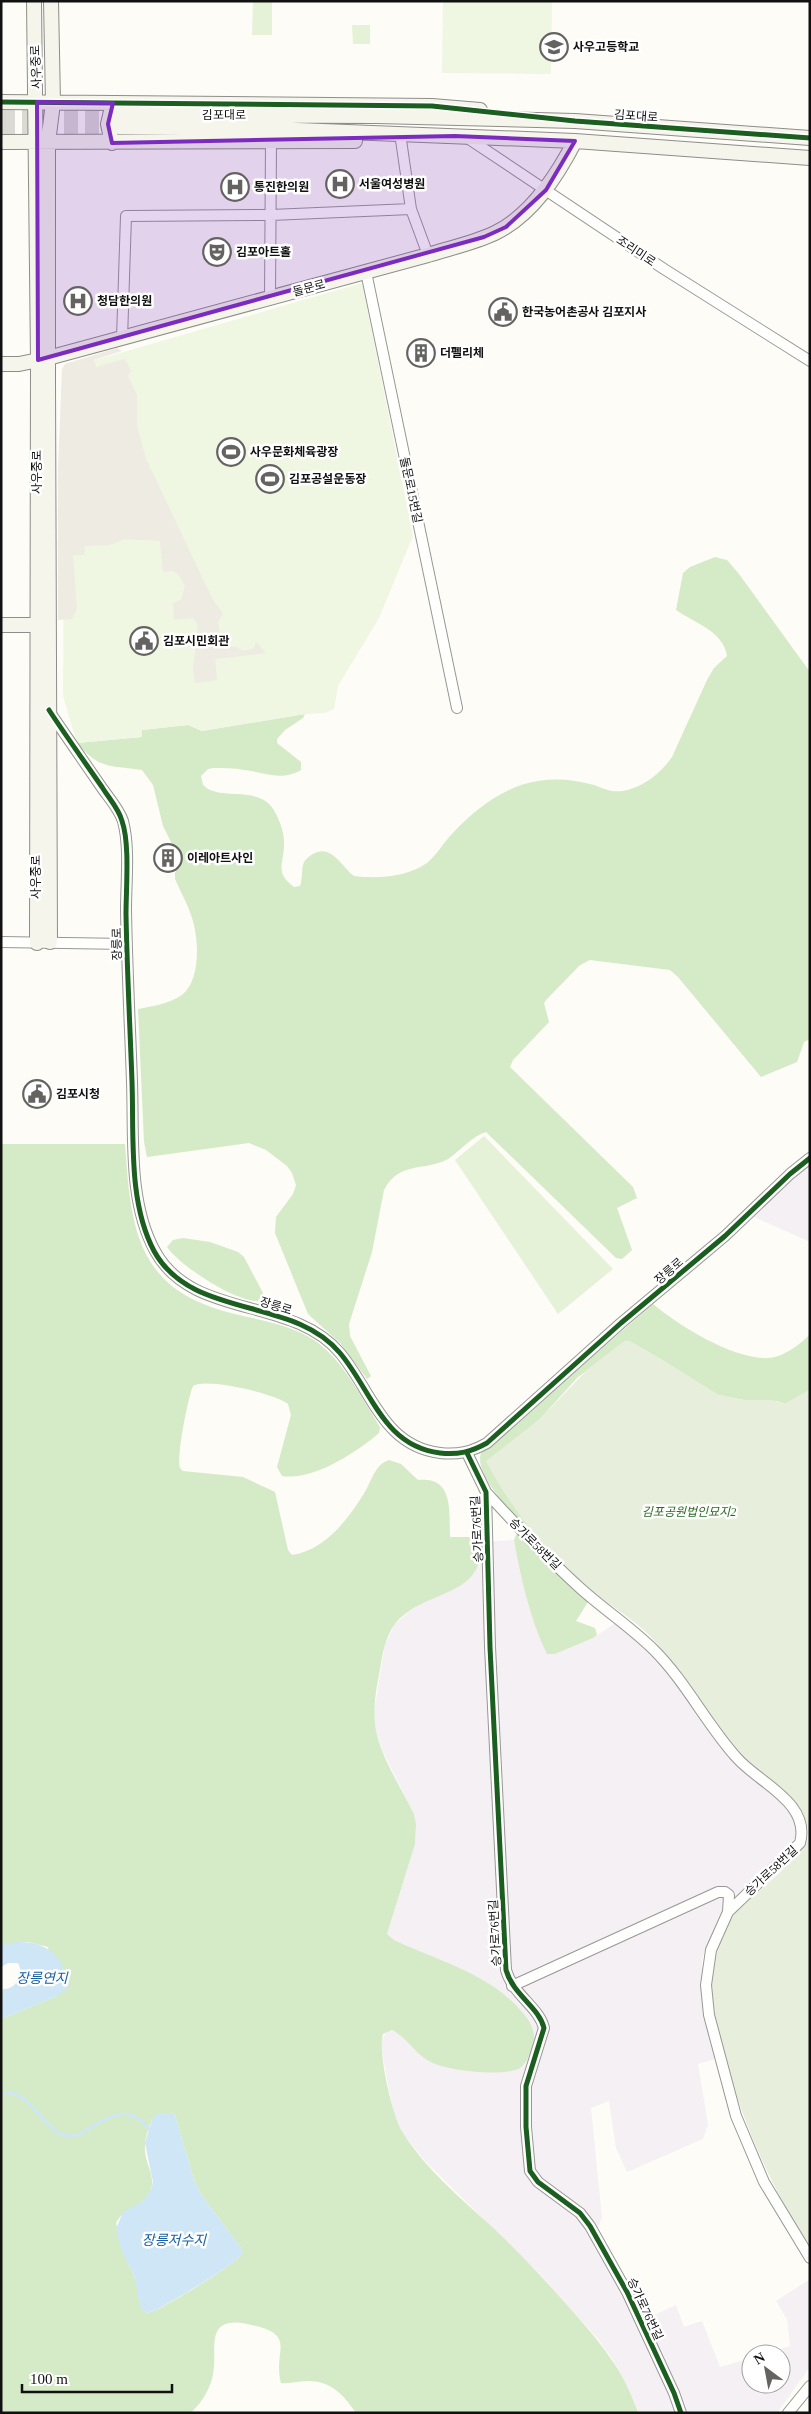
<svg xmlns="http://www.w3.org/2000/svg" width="811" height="2414" viewBox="0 0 811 2414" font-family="'Times New Roman','Noto Sans KR',serif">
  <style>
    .industrial { fill: #f5f0f3 }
    .green { fill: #e5f2d8 }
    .forest { fill: #d5eac6; fill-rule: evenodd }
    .cemetery { fill: #e8eedc }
    .pitch { fill: #eff6e2 }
    .plaza { fill: #edebe2 }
    .water { fill: #cee6f6 }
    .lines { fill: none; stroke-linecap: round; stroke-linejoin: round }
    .stream { stroke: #cee6f6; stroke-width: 3 }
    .secondary-tunnel { stroke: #dad9d4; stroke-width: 14; stroke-dasharray: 14 7; stroke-linecap: butt }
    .street-casing { stroke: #979795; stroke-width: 12 }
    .secondary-casing { stroke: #8e8d8b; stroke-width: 16 }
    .street { stroke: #fffffe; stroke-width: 10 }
    .secondary { stroke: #f5f5ec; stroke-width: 14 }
    .cycleway-casing { stroke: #fff; stroke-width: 8 }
    .cycleway { stroke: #1b5e20; stroke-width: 5 }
    .marked { fill: #7b2cbf; fill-opacity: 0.2; stroke: #7b2cbf; stroke-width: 4; stroke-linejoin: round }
    .labels { text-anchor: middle; stroke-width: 5; stroke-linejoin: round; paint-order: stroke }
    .poi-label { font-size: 12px; font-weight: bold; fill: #111; stroke: #fff; text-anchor: start }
    .street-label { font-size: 12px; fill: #111; stroke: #fff }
    .park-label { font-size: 12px; font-style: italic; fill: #2c6921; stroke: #fff }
    .water-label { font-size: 14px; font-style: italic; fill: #1a60a3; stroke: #fff }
  </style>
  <rect width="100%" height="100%" fill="#fdfcf7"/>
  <path class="industrial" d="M810 1164V1242L752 1216Z
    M514 1540 529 1607 547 1654H555L593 1638 617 1622 646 1648 668 1671 733 1761 790 1811 796 1825 795 1838 784 1851 723 1912 706 1947 702 1959V1998L715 2059 698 2064 708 2125 703 2139 627 2172 616 2148 609 2101 591 2108 602 2218 597 2230 637 2323 676 2305 684 2327 702 2321 720 2367 751 2358V2384H781V2354H764L790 2346 787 2319 776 2301 810 2279V2367L777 2413H638L613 2360 598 2339 544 2279 426 2162 403 2134 394 2116 381 2047V2040L387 2032 392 2030 398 2033 423 2057 448 2068 504 2071 520 2068 526 2062 522 2012 508 1998 470 1974 394 1940 387 1934 415 1844 416 1824 414 1814 383 1752 375 1728 374 1712 385 1644 395 1624 411 1610 480 1564 481 1542Z"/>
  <path class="green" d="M253 1H272V35H252Z
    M352 25H370V44H353Z
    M484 1136 613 1269 558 1314 455 1160Z"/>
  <path class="forest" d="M715 557 727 560 739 574 810 672V1039L804 1042 797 1062 761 1077 678 977 670 970 590 960 580 965 547 999 544 1003 549 1022 513 1060 510 1067 633 1187 637 1198 617 1208 632 1250 622 1259 616 1258 486 1132C472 1136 460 1151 448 1159 424 1172 400 1160 384 1190L372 1252 349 1324 350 1336 371 1376 367 1379 340 1343 308 1314 275 1233 276 1217 293 1194 296 1185 292 1173 287 1166 266 1150 249 1143 147 1157 144 1142 138 1009C153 1006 169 1004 182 995 201 980 199 939 192 918 188 904 180 891 175 879V873L181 862 163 826 153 785 142 770C110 765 100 770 77 743L142 737V730L188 725 202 731 305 714 303 718 285 730 277 739V743L301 762V770C280 782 265 772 244 770 234 768 223 768 213 768L208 769 201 776 203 785C218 801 254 786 271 806 278 815 284 831 284 842 285 862 273 872 294 887L300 886C303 878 301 869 304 862 306 859 309 856 313 854 331 843 342 867 354 876 377 879 408 877 427 863 437 855 443 843 452 834 474 810 504 786 538 781 557 778 575 780 594 785 600 787 606 790 612 791 635 794 660 775 672 757L707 680 714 668 727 656C723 630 694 623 676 610L683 573 690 567Z
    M2 1144H125C131 1229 136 1289 231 1313 258 1320 290 1324 314 1340 344 1361 361 1397 380 1427L379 1433C357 1452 313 1481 282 1476L277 1467 291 1415 288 1404C277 1394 205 1377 193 1386 188 1397 176 1458 180 1468L183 1471 243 1477 275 1492 288 1550 292 1555C326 1550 350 1517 366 1490 372 1479 376 1464 389 1460L401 1464 418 1480C454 1476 449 1511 450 1537H480C489 1600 424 1587 395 1624 384 1638 382 1658 379 1675 375 1694 372 1716 377 1735 384 1763 402 1789 414 1814L416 1824 415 1844 387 1934 394 1940C436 1960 491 1974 522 2012 532 2023 537 2034 532 2049 529 2056 526 2064 520 2068 504 2077 450 2071 433 2063 416 2056 408 2038 392 2030L383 2034C377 2050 393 2119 403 2133 425 2168 459 2197 489 2224 517 2250 543 2278 568 2306 598 2340 623 2368 638 2413H356C344 2395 331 2381 309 2381 300 2381 290 2384 281 2383 272 2350 300 2334 247 2324 203 2315 218 2350 213 2374 211 2387 201 2405 190 2413H1V2019L57 1996 48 1947 28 1942 1 1945ZM173 2113 175 2115 194 2180 201 2194 243 2251C238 2265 172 2301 157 2310L146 2313 139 2302 138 2285 127 2261 116 2223C124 2207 143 2207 150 2192 157 2178 145 2164 145 2150 144 2139 149 2128 152 2119Z
    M183 1238 210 1242 238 1252 244 1257 263 1293 261 1301C238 1304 180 1266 167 1247L173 1240Z
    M653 1304C679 1326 733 1359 767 1358 782 1358 800 1345 810 1334V1390L785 1404 777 1401 744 1400 718 1395 659 1358 631 1342 625 1341 577 1378 540 1419 505 1447 490 1468 547 1548C530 1532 472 1478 481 1453Z
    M518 1534 586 1598 588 1602 576 1621 595 1628 597 1635 593 1638 555 1654H547C530 1619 521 1579 514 1540L516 1535Z"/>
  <path class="cemetery" d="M625 1341 631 1342 659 1358 718 1395 744 1400H772L785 1404 810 1390V2249C770 2186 741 2119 722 2047 717 2025 709 2002 711 1980 713 1955 722 1932 735 1912 751 1897 804 1856 808 1837 811 1802 770 1782 749 1764 734 1752 723 1734 711 1718 692 1690 673 1661 650 1636 633 1619 612 1607 594 1592 551 1558 511 1510 486 1461L540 1419 588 1369Z"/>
  <path class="pitch" d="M443 1H552L551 74 442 73Z
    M362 283 413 536 379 618 338 686 334 709 325 713 305 714 202 731 188 725 142 730V737L77 743 63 696 65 369Z"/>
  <path class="plaza" d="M117 348 122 351 94 360 96 367 125 359 131 371 128 376 137 395V426L146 459 213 600 223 613 218 622 221 641 226 646 236 647 243 651 254 648 256 642 266 653 215 659 217 680 195 683 193 670 198 625 193 618 174 620 173 603 181 600 185 586 178 574 173 571 163 572 160 541 124 539 110 545 85 546 84 555H73L77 609 72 619 58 620V469L62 369 65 364Z"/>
  <path class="water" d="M17 1942C48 1942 61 1954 69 1984L68 1988 57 1996 1 2019V1989C15 1991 25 1975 18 1963H8L1 1967V1945Z
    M158 2113H173L175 2115 194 2180 201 2194 243 2251C238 2265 172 2300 157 2310L146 2313 140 2307 135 2278 122 2251 116 2229 123 2212 143 2201 151 2190 153 2182 145 2143 152 2119Z"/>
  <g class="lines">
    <path class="stream" d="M1 2093C37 2087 46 2149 80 2134 107 2119 125 2100 151 2131"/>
    <path class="secondary-tunnel" d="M1 115H118
      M1 127H119"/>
    <defs>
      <path id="street" d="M466 137 664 269 810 361
        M401 140 411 209 428 255
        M366 272 457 708
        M270 298 271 142
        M122 339 126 216 271 215 411 209
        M49 711C67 737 84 762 102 788 109 798 119 809 123 821 130 848 126 882 126 910 127 967 130 1025 132 1082 134 1136 128 1202 155 1251 192 1320 293 1296 340 1353 372 1391 383 1446 440 1453 458 1455 471 1452 487 1443L621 1323 725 1236 790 1174 810 1158
        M1 942 127 944
        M467 1453 486 1492 490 1647 506 1970C513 1995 539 2007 544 2028L526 2086V2127L530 2171 538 2182 580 2213 590 2226 627 2292 674 2393 681 2413
        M486 1492C516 1525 546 1557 579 1587 603 1609 631 1627 654 1650 686 1682 707 1725 737 1758 759 1783 811 1803 800 1843L728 1912 711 1950 706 1985 709 2015 736 2116 764 2182 810 2258
        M512 1986 718 1892H725L729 1895 728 1912
        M788 2413 810 2386"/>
      <path id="secondary" d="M34 1 38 360 37 943
        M1 102 432 106 480 110
        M118 115 376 116 575 121 810 138
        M119 127 250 128 575 141 810 158
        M1 142 355 141
        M112 143 108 124 113 103
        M1 364H19L48 358 428 255C450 248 474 243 495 233 532 215 557 176 575 141
        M1 625H45
        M50 942 48 382V143L53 103 51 1"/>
    </defs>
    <use href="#street" class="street-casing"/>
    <use href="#secondary" class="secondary-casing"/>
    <use href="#street" class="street"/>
    <use href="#secondary" class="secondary"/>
    <defs>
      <path id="cycleway" d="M1 102 432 106 575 121 810 138
        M49 710C66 736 84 761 102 787 108 797 119 809 122 821 130 844 126 888 126 914 127 970 130 1026 132 1081 134 1136 128 1202 154 1251 192 1320 293 1296 340 1353 372 1391 383 1446 440 1453 458 1455 471 1452 487 1443L621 1323 725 1236 790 1174 810 1158
        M467 1453 486 1492 490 1647 506 1970C513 1995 539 2007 544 2028L526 2086V2127L530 2171 538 2182 580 2213 590 2226 627 2292 674 2393 681 2413"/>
    </defs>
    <use href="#cycleway" class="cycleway-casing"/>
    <use href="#cycleway" class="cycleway"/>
  </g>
  <path class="marked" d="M37 102 113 103 108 124 112 143 455 136 575 141 546 190 506 227 484 237 38 360Z"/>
  <defs>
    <symbol id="school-ring" viewBox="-11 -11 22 22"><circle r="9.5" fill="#fff" stroke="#646362" stroke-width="1.5"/><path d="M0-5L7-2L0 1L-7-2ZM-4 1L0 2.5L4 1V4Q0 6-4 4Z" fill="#646362"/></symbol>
    <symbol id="hospital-ring" viewBox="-11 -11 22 22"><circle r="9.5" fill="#fff" stroke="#646362" stroke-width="1.5"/><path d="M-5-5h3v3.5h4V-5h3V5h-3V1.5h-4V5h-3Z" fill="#646362"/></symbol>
    <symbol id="theatre-ring" viewBox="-11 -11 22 22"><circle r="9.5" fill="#fff" stroke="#646362" stroke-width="1.5"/><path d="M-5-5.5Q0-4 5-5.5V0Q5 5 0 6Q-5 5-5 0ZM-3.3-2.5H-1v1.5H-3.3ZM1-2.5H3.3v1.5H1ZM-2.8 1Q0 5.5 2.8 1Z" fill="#646362"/></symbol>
    <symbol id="civic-ring" viewBox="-11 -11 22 22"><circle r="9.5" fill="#fff" stroke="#646362" stroke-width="1.5"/><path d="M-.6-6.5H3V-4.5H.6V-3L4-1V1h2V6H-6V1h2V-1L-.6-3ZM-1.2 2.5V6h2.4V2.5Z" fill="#646362"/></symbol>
    <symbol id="building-ring" viewBox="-11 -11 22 22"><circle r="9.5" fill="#fff" stroke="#646362" stroke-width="1.5"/><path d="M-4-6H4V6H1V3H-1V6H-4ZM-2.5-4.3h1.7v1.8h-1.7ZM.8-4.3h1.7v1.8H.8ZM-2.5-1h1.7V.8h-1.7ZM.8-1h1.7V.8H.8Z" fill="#646362"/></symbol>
    <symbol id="stadium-ring" viewBox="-11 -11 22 22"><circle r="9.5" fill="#fff" stroke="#646362" stroke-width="1.5"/><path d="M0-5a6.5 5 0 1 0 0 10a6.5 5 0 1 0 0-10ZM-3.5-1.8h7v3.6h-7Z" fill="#646362"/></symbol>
  </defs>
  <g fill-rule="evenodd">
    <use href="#school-ring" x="538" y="31" width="32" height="32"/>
    <use href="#hospital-ring" x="324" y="168" width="32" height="32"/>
    <use href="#hospital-ring" x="219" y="171" width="32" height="32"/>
    <use href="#theatre-ring" x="201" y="236" width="32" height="32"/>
    <use href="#hospital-ring" x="62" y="285" width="32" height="32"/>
    <use href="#civic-ring" x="487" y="296" width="32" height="32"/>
    <use href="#building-ring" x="405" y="337" width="32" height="32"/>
    <use href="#stadium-ring" x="215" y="436" width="32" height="32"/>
    <use href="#stadium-ring" x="254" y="463" width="32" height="32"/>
    <use href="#civic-ring" x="128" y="625" width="32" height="32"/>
    <use href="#building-ring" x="152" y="842" width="32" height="32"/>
    <use href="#civic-ring" x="21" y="1078" width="32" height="32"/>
  </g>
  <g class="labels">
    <g class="poi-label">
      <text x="573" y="51">사우고등학교</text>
      <text x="359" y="188">서울여성병원</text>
      <text x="254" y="191">통진한의원</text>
      <text x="236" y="256">김포아트홀</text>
      <text x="97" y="305">청담한의원</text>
      <text x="522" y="316">한국농어촌공사 김포지사</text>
      <text x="440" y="357">더펠리체</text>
      <text x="250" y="456">사우문화체육광장</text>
      <text x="289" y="483">김포공설운동장</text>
      <text x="163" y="645">김포시민회관</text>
      <text x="187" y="862">이레아트사인</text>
      <text x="56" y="1098">김포시청</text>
    </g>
    <g class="street-label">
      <text transform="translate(36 67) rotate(-92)" y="4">사우중로</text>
      <text x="224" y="119">김포대로</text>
      <text transform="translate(636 116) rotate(4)" y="4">김포대로</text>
      <text transform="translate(636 251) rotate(34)" y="4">조리미로</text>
      <text transform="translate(309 288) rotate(-15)" y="4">돌문로</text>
      <text transform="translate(37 472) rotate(-90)" y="4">사우중로</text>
      <text transform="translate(411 490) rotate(78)" y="4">돌문로15번길</text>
      <text transform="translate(36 877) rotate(-90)" y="4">사우중로</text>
      <text transform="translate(117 944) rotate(-91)" y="4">장릉로</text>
      <text transform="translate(669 1271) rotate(-41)" y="4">장릉로</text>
      <text transform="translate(276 1306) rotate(17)" y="4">장릉로</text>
      <text transform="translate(477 1529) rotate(-93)" y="4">승가로76번길</text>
      <text transform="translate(535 1544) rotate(45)" y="4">승가로58번길</text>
      <text transform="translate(771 1871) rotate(-43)" y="4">승가로58번길</text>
      <text transform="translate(495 1933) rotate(-93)" y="4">승가로76번길</text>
      <text transform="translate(645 2309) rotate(65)" y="4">승가로76번길</text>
    </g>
    <g class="park-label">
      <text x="689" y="1516">김포공원법인묘지2</text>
    </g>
    <g class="water-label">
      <text x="42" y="1983">장릉연지</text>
      <text x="174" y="2245">장릉저수지</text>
    </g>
  </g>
  <rect width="811" height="2414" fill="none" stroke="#111111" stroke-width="5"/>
  <g transform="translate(766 2369) rotate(328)"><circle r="24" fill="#ffffff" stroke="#a0a0a0"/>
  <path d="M0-4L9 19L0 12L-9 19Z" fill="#646362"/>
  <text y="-8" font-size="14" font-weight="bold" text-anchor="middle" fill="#111111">N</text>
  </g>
  <path d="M22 2384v8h150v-8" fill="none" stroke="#111111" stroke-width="2.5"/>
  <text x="30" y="2384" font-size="15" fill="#111111" stroke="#ffffff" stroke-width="4" paint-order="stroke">100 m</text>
</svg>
